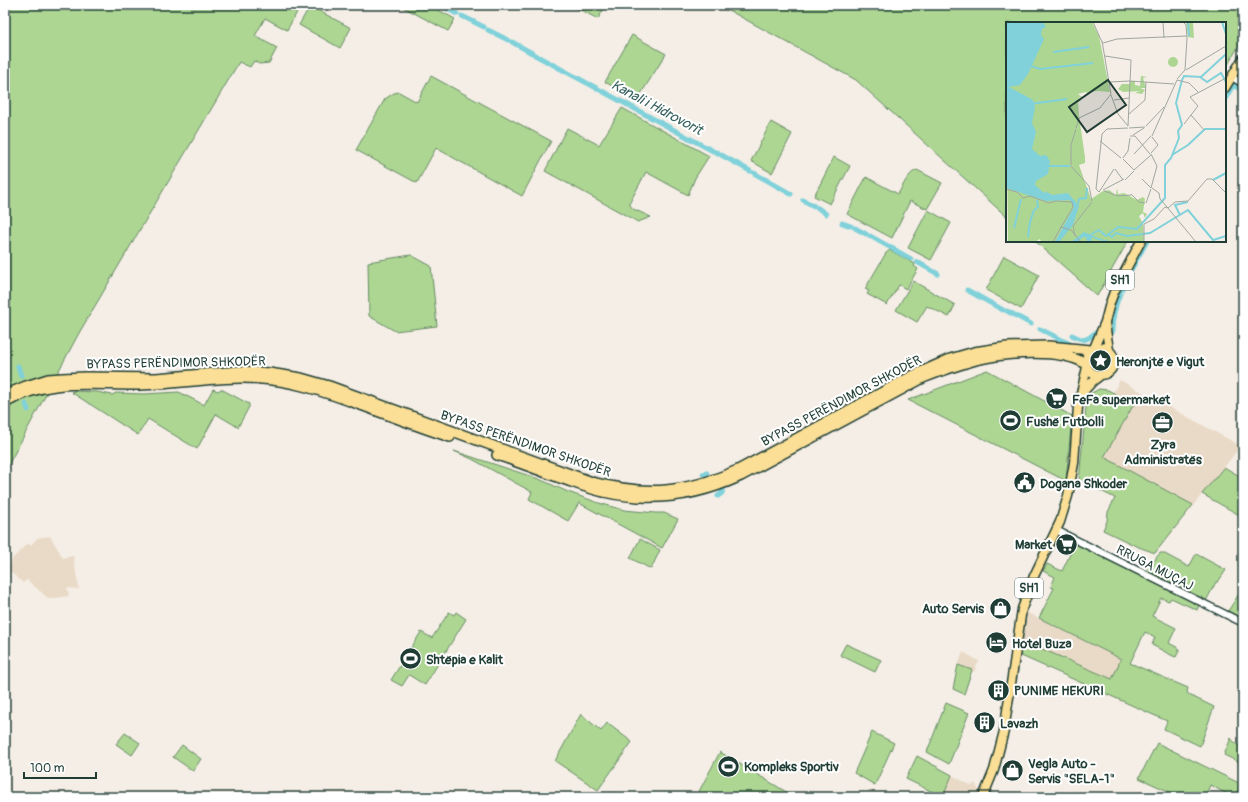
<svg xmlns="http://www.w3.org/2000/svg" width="1248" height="802" viewBox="0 0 1248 802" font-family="Pangolin,sans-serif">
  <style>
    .built { fill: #e9dac7 }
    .green { fill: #add693; stroke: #668a64 }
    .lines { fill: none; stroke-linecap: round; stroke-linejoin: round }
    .canal { stroke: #80d1da; stroke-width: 5 }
    .minor-casing { stroke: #1f3d34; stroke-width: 9 }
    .major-casing { stroke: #1f3d34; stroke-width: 11 }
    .highway-casing { stroke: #1f3d34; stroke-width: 12 }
    .minor { stroke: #fff; stroke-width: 6 }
    .major { stroke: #fbdf96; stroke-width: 8 }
    .highway { stroke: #fbdf96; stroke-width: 9 }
    .labels { text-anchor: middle; stroke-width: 4; stroke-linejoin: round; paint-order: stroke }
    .shield { fill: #fff; stroke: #627771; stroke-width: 1 }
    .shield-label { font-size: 12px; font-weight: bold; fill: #1f3d34 }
    .poi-label { font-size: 13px; font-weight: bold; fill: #1f3d34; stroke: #fff; text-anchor: start }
    .street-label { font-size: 13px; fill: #1f3d34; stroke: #fff }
    .water-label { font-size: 14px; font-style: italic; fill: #37625e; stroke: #fff }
    .inset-river { fill: none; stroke: #80d1da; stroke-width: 2 }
    .inset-road { fill: none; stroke: #9fa79f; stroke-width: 1 }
    .view { fill: #1f3d34; fill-opacity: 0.15; stroke: #1f3d34; stroke-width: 2 }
    .inset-edge { fill: none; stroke: #1f3d34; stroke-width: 2 }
  </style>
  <rect width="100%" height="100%" fill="#f5eee6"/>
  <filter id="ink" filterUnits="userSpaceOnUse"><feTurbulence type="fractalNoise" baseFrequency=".025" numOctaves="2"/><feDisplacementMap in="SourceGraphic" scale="8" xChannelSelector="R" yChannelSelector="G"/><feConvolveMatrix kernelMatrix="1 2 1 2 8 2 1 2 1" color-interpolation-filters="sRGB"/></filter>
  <g filter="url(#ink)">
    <path class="built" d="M1120 380 1241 446 1155 553 1136 546 1103 530 1107 521 1108 512 1115 498 1079 481 1087 397 1090 394 1099 389H1103L1113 392Z
      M50 536 63 558 73 556 79 589 67 588 69 596 49 599 27 580 23 583 8 570 13 558 27 544 31 545 37 538Z
      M1026 612 1121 659 1112 679 1021 640Z
      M963 652 979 661 974 672 958 665Z
      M952 775 972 786 974 783 976 785 979 790 978 797H943Z"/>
    <path class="green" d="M5 5H300V7L287 30 265 18 255 36 277 48 269 63 259 64 254 61 250 67 239 62 79 333 5 471Z
      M399 5H429L455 19 448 31Z
      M571 5H606L598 19Z
      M719 5H1243V38L1225 70V23H1007V217L856 80Z
      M310 6 351 28 340 48 299 25Z
      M632 35 666 54 637 100 605 82Z
      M431 76 551 141 522 196 436 148 417 183 356 150 385 99 394 93 399 92 417 102Z
      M622 108 709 156 695 178 688 195 646 172 630 202V205L633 209 651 217 638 222 545 171 567 128 599 145Z
      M771 122 792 134 772 173 751 161Z
      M834 157 850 166 830 204 814 196Z
      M917 170 942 183 927 209 910 201 892 238 847 214 866 177 898 194C903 186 908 173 917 170Z
      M928 210 951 223 931 260 908 248Z
      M1035 241H1128L1097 296Z
      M890 250 915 264 914 266 918 269 906 289 899 285 887 305 867 294 869 291 865 289 886 253Z
      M411 255 431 266 437 326 395 331 369 316 368 262Z
      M1004 256 1039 275 1021 309 986 290Z
      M913 281 955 305 949 317 927 306 917 322 896 310Z
      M1088 361a12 12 0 1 1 24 0a12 12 0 1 1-24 0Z
      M987 370 1072 416 1066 481 908 400Z
      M213 389 218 391 221 389 249 404V407L238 427 216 414 197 449 148 419 138 435 71 392 74 391 97 392 112 395 116 393 144 394 179 392 204 405Z
      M1099 389 1108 390 1134 404 1104 457 1193 505 1155 553 1136 546 1103 530 1107 521 1108 512 1115 498 1079 480 1087 397 1090 394Z
      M454 451 539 479 568 492 599 503 624 510 656 513H664L678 519 662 548 579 503 568 521 529 499 532 492 472 459Z
      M1224 467 1243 478V517L1202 494Z
      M640 539 660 550 651 569 630 558Z
      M1075 544 1199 605 1197 610 1171 598 1169 601 1161 598 1152 616 1176 628 1169 643 1180 649 1176 657 1173 656 1152 645 1155 637 1145 632 1130 663 1188 688 1187 692 1189 695 1214 707 1200 746 1164 729 1167 721 1019 655 1021 640 1112 679 1121 659 1039 618 1054 588 1051 587 1055 577 1043 571 1047 564 1062 571Z
      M1160 553H1163L1189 567 1196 554 1226 570 1218 582H1216L1206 601 1146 571Z
      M1239 594 1243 596V619L1228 611Z
      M449 612 454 615 456 612 466 619 425 685 409 675 402 686 391 680 421 632 432 638Z
      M846 644 881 660 875 672 840 655Z
      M958 665 972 670 964 694 953 689Z
      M946 703 969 713 949 764 927 752Z
      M581 714 601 731 607 723 632 742 598 790 555 761Z
      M872 732 894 743 875 785 854 773Z
      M125 733 140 743 132 755 116 744Z
      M1231 738 1233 741 1243 749V764L1224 755Z
      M1157 743 1241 784 1235 797H1228L1229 795 1210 785 1205 797H1181L1139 778Z
      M182 745 201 759 193 771 173 757Z
      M720 752 793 796 792 797H696Z
      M917 756 952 775 943 797 906 779Z"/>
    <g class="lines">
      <path class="canal" d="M441 5 457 14
        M462 16 484 27
        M488 30 508 40
        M512 42 532 53
        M535 55 587 83
        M589 84 713 151
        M1225 99 1232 87 1234 86 1243 90
        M716 152 750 171
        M754 173 791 194
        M803 200 814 206
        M818 208 826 214
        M842 223 851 226
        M855 228 866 234
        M870 236 911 259
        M917 262 938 274
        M967 290 1003 310
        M1007 311 1031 324
        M1040 329 1054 336
        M1112 332C1112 298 1132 269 1147 241
        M1072 335C1084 341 1084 342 1095 333
        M1057 338 1069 343
        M18 366 21 376
        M26 404 28 410
        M703 474 707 473
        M718 496 722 493 723 490"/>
      <defs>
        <path id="minor" d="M1232 77 1243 84
          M1056 530 1243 623"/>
        <path id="major" d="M1225 88 1243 58
          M1105 323 1109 350
          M1086 361a14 14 0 1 1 28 0a14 14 0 1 1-28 0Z
          M1094 348 1105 322 1110 303 1114 292 1141 241
          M1082 393 1093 381 1101 375
          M983 797 994 770 1004 731 1022 609 1034 576 1060 522 1068 496 1074 463 1078 407 1087 367"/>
        <path id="highway" d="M5 395 26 386 48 379 62 378 86 377 156 378 240 371 269 373 301 378 329 386 592 482C648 496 685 493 738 470L914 375 950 359 974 352 1007 347 1048 346 1091 350
          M5 403C46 378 89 385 135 385 177 385 220 375 262 379 293 381 321 391 350 401 383 413 416 426 450 437
          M497 455C518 462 539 470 560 478 575 483 589 489 604 492 651 503 698 496 741 476L923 378C941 371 958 365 976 360 1005 353 1061 348 1086 364"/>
      </defs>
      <use href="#minor" class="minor-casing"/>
      <use href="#major" class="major-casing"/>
      <use href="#highway" class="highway-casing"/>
      <use href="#minor" class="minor"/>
      <use href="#major" class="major"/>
      <use href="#highway" class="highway"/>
    </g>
  </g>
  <defs>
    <symbol id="sight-disc" viewBox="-11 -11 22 22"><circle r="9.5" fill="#1f3d34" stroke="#fff"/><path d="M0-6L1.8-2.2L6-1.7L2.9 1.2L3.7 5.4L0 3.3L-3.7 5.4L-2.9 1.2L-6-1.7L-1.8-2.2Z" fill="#fff"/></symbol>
    <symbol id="supermarket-disc" viewBox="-11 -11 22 22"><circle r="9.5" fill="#1f3d34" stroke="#fff"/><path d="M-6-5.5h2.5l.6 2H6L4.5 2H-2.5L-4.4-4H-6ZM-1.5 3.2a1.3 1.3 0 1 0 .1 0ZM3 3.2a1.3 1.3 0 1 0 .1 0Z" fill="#fff"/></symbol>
    <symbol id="stadium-disc" viewBox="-11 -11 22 22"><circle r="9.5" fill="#1f3d34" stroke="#fff"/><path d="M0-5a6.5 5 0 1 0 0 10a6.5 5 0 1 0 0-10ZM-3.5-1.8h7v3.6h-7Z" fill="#fff"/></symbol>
    <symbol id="office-disc" viewBox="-11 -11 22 22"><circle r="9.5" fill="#1f3d34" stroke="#fff"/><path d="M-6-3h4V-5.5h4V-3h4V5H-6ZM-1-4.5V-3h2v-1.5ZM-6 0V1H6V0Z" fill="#fff"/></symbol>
    <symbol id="civic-disc" viewBox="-11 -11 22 22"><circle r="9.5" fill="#1f3d34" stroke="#fff"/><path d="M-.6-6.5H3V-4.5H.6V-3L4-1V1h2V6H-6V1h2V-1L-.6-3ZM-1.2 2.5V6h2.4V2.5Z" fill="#fff"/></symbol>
    <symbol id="shop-disc" viewBox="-11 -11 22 22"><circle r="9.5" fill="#1f3d34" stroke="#fff"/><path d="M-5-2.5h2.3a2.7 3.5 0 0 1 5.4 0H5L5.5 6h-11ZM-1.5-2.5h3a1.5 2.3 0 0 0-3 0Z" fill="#fff"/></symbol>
    <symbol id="hotel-disc" viewBox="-11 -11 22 22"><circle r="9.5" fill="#1f3d34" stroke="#fff"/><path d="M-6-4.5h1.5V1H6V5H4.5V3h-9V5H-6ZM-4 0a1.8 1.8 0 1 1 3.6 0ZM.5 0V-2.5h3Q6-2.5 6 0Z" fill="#fff"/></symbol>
    <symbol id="building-disc" viewBox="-11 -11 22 22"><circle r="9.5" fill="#1f3d34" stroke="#fff"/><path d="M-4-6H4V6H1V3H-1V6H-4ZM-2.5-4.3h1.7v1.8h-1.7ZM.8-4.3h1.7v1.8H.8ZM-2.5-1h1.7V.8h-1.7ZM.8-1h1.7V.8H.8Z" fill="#fff"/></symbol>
  </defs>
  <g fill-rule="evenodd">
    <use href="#sight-disc" x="1088" y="348" width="25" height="25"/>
    <use href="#supermarket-disc" x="1044" y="386" width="25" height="25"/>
    <use href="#stadium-disc" x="998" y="408" width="25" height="25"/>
    <use href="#office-disc" x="1150" y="410" width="25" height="25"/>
    <use href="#civic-disc" x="1012" y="470" width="25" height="25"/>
    <use href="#supermarket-disc" x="1054" y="532" width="25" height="25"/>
    <use href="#shop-disc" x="988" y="596" width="25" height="25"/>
    <use href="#hotel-disc" x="984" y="630" width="25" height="25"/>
    <use href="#stadium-disc" x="398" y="646" width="25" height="25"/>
    <use href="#building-disc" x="986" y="678" width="25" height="25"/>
    <use href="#building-disc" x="972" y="710" width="25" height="25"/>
    <use href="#stadium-disc" x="716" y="754" width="25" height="25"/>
    <use href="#shop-disc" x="1000" y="758" width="25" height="25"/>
  </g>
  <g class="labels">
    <g class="shield">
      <rect x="1106" y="270" width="28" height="20" rx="3"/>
      <rect x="1015" y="578" width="28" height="20" rx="3"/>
    </g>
    <g class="shield-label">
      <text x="1120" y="284">SH1</text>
      <text x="1029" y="592">SH1</text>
    </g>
    <g class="poi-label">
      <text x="1116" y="366">Heronjtë e Vigut</text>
      <text x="1072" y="404">FeFa supermarket</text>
      <text x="1026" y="426">Fushë Futbolli</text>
      <text x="1163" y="449" text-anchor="middle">Zyra<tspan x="1163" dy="15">Administratës</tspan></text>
      <text x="1040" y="488">Dogana Shkoder</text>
      <text x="1052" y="549" text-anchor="end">Market</text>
      <text x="984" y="613" text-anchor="end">Auto Servis</text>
      <text x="1012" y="648">Hotel Buza</text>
      <text x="426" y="664">Shtëpia e Kalit</text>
      <text x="1014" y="695">PUNIME HEKURI</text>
      <text x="1000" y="728">Lavazh</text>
      <text x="1028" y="768">Vegla Auto -<tspan x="1028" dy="15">Servis "SELA-1"</tspan></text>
      <text x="744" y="771">Kompleks Sportiv</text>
    </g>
    <g class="street-label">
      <text transform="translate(176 362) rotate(-1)" y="5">BYPASS PERËNDIMOR SHKODËR</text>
      <text transform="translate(841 400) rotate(-28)" y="5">BYPASS PERËNDIMOR SHKODËR</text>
      <text transform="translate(526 443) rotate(19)" y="5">BYPASS PERËNDIMOR SHKODËR</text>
      <text transform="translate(1155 567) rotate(27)" y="5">RRUGA MUÇAJ</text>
    </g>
    <g class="water-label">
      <text transform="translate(657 107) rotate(28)" y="5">Kanali i Hidrovorit</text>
    </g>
  </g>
  <g transform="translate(1006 22)">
    <rect width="220" height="220" fill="#f5eee6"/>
    <path d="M0 0H86L93 14 104 70 92 69 83 70 82 72 80 70 72 72 76 75 72 76H78L72 77 75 79 72 80 73 94 79 135V141L73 143 85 177 97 169 103 168 110 173 111 166 112 172 118 171 131 178 137 175 139 177 137 190 141 192 139 196 137 191 133 194 137 202 138 220H35L34 217 29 220H2ZM180 0H187L188 16 182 15ZM162 40a5 5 0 1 1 10 0a5 5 0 1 1-10 0ZM135 54 141 55 137 56 140 66H134L139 68 136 72 129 71 134 69 117 70 112 67 116 62H124V59H129V63L134 64Z" fill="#add693"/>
    <path d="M0 0H37L40 5 36 7 35 13 38 17 22 52 14 63 3 65 27 78 29 85 26 101 30 110 26 127 34 134 40 133 44 139 42 152 30 159 29 163 37 170 40 171 39 169 46 173 62 171 73 184 67 203 53 220H49L68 185 64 178 40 179 0 166ZM78 210 92 216 106 220 92 218 86 215 85 220H82L79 214 71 220H65Z" fill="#80d1da"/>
    <path class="inset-river" d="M182 0 183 14M216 0 220 12M47 30 83 25M25 44 34 47 87 41M194 55 201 60 215 51 220 60M24 82 61 77M166 133 182 123 199 107H220M43 144H64M207 158 220 151M72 182 73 177 80 176 81 166M174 193 169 183 182 180M8 206 15 177M84 213 93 208 100 214 112 205 131 207 159 176V143L165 136 173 116 172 109 176 103 170 81 176 58 178 54 195 55 220 32M103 213 106 215 110 211 121 214 144 211 182 188 207 218 220 214M22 215 24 200 28 188 32 185 31 178"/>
    <path class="inset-road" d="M87 0 96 20M157 0 158 16M177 0 180 3 181 16 179 48M96 19 105 72M97 21 111 17 181 14M99 34 125 38 122 104M180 48 220 24M171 57 179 48M171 58 183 61 193 71M103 60 124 59 168 62M105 73 112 92 122 104M108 78 123 76M123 92 139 78 140 60M185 93 198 108M178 102 192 84 184 75 220 56M140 104 158 85M70 106 73 96 94 86 105 72M123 106 139 105M127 113 138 106M124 114H129L144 132M146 114 171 58M94 119 115 136M145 131 152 123 146 115M128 132 145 114M117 136 122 129 124 116M117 137 128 148M65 143V123L70 107M65 144 83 164 86 179M109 147 117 158M128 148 145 133M136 157 145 166M119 158 128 149M145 166 151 144 145 132M146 166 153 171 154 177 162 186 169 180 182 179 201 157H206L220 171M0 167 11 170 17 176 24 174 43 181 50 179 66 180 67 185 54 207M97 168 118 157M98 169 112 174 125 173M93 170 90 167 96 112 101 107 122 106M93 170 108 147M125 172 133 180 139 181M140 181 145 167M161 185 190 220M55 205 65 208 75 220M69 214 67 204 86 180M47 220 55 205M138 220V202L148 197 159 185 161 186"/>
    <path class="view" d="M102 58 120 83 81 110 63 85Z"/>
    <rect width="220" height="220" class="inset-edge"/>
  </g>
  <rect width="1248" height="802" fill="none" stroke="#fff" stroke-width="20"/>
  <rect x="10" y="10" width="1228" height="782" fill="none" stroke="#1f3d34" stroke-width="1.5" filter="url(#ink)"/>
  <path d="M24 772v6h72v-6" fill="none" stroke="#1f3d34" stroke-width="2"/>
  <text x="30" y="772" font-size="12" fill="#1f3d34" stroke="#ffffff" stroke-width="3" paint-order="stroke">100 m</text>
</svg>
